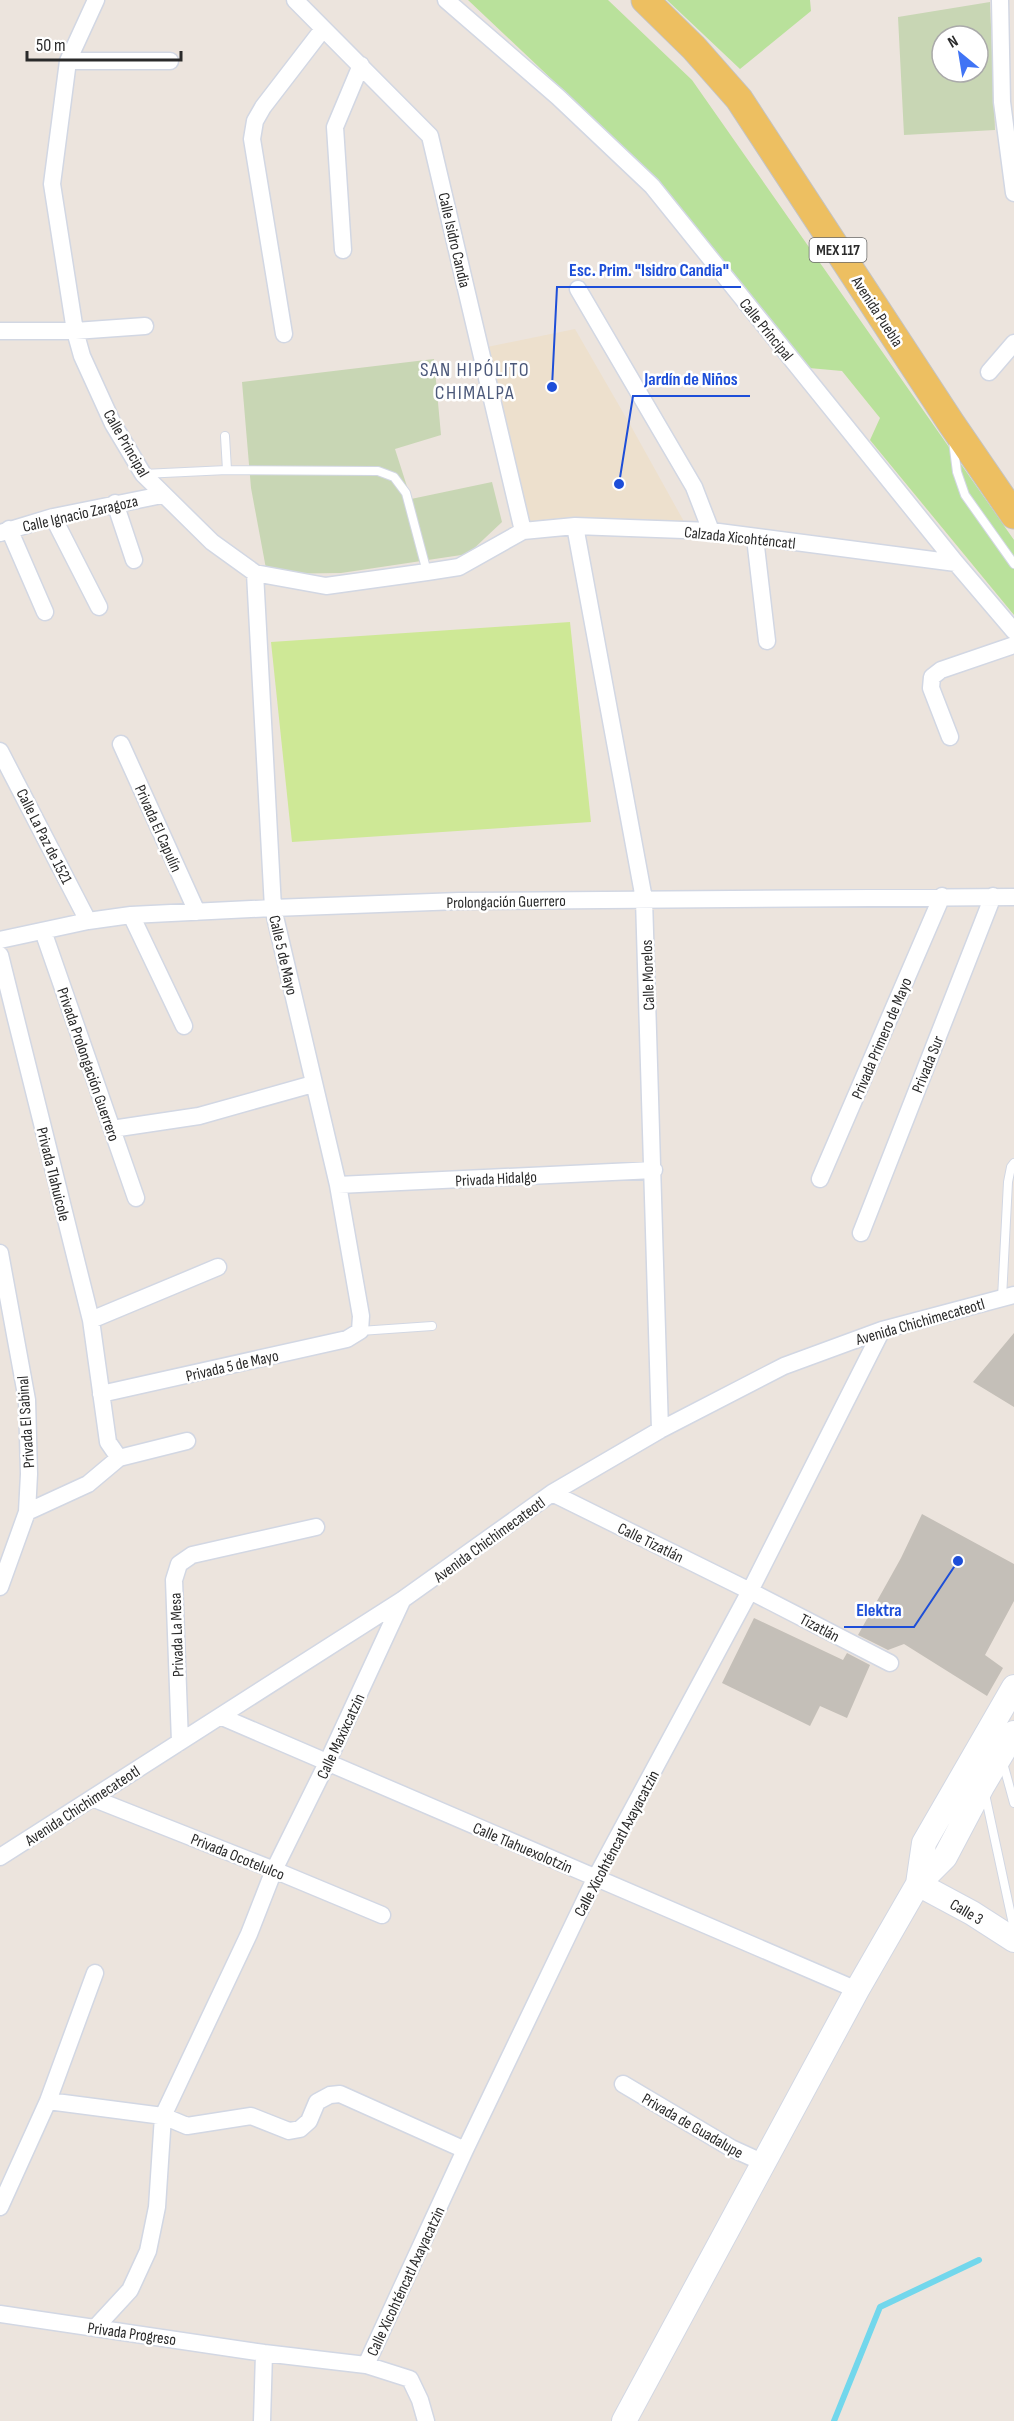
<svg xmlns="http://www.w3.org/2000/svg" width="1014" height="2421" viewBox="0 0 1014 2421" font-family="'Sofia Sans Condensed',sans-serif">
  <style>
    .education { fill: #ede0cd }
    .green { fill: #b9e19b }
    .cemetery { fill: #c8d6b4; fill-rule: evenodd }
    .pitch { fill: #cee896 }
    .lines { fill: none; stroke-linecap: round; stroke-linejoin: round }
    .stream { stroke: #72d7ec; stroke-width: 6 }
    .building { fill: #c4bfb8 }
    .service-casing { stroke: #d2d7e3; stroke-width: 10 }
    .minor-casing { stroke: #d2d7e3; stroke-width: 19 }
    .secondary-casing { stroke: #d2d7e3; stroke-width: 26 }
    .primary-casing { stroke: #c3c3c3; stroke-width: 29 }
    .service { stroke: #fff; stroke-width: 8 }
    .minor { stroke: #fff; stroke-width: 16 }
    .secondary { stroke: #fff; stroke-width: 24 }
    .primary { stroke: #edbf61; stroke-width: 27 }
    .labels { text-anchor: middle; stroke-width: 5; stroke-linejoin: round; paint-order: stroke }
    .shield { fill: #fff; stroke: #6a6a6a; stroke-width: 1.5 }
    .shield-label { font-size: 15px; font-weight: bold; fill: #2a2a2a }
    .street-label { font-size: 16px; fill: #2a2a2a; stroke: #fff }
    .quarter-label { font-size: 20px; letter-spacing: 1.5px; fill: #4c597a; stroke: #fff }
    .leader { fill: none; stroke: #1d4ed8; stroke-width: 2 }
    .callout-dot { fill: #1d4ed8; stroke: #fff; stroke-width: 2 }
    .callout-label { font-size: 18px; text-anchor: middle; font-weight: bold; fill: #1d4ed8; stroke: #fff; stroke-width: 5; stroke-linejoin: round; paint-order: stroke }
  </style>
  <rect width="100%" height="100%" fill="#ece4dd"/>
  <path class="education" d="M575 329 632 428 687 527 527 522 487 347Z"/>
  <path class="green" d="M468 0H608L692 80 1014 540V615L870 440 880 418 842 371 809 368 655 177Z
    M667 0H810L811 11 740 69Z"/>
  <path class="cemetery" d="M990 2 995 130 904 135 898 17ZM942 36H978V72H942Z
    M434 359 441 435 395 449 411 499 492 482 502 522 468 554 341 573 267 574 251 488 242 382Z"/>
  <path class="pitch" d="M570 622 591 822 292 842 271 642Z"/>
  <g class="lines">
    <path class="stream" d="M834 2421 880 2307 979 2260"/>
  </g>
  <path class="building" d="M1014 1333V1407L973 1382Z
    M922 1514 1014 1564V1601L985 1655 1003 1668 987 1696 904 1644 888 1650 858 1635 901 1558Z
    M754 1618 843 1660 847 1653 870 1665 847 1718 820 1706 810 1726 722 1683Z"/>
  <g class="lines">
    <defs>
      <path id="service" d="M225 436 227 470
        M953 441 957 472 965 495 1014 564
        M143 474 227 470 378 471 394 477 406 493 427 572
        M1002 1298 1008 1182 1011 1167 1014 1163
        M360 1331 432 1326
        M1003 1763 1014 1803
        M985 1794 1014 1929"/>
      <path id="minor" d="M96 0 68 61 52 184 75 331 82 356 113 424 143 474 212 542 255 573 326 586 427 572 459 567 523 531 575 526 711 531 956 563
        M295 0 430 136 523 531
        M446 0 558 97 652 186 956 563 1014 631
        M1000 0 1002 102 1014 193
        M68 61H170
        M343 250 335 127 361 65
        M578 289 694 487 711 531
        M0 331H75L145 326
        M284 334 252 139 255 121 263 107 323 29
        M989 372 1014 343
        M115 503 134 560
        M53 517 99 607
        M575 526 644 899 660 1430
        M9 529 45 612
        M0 533 53 517 162 495
        M755 538 767 641
        M950 737 931 688 932 677 941 670 1014 645
        M121 744 197 912
        M0 751 88 921
        M131 915 184 1026
        M43 931 136 1198
        M0 940 88 921 131 915 273 908 459 901 1014 897
        M0 955 91 1320 108 1442 119 1458 187 1441
        M112 1129 199 1116 313 1084
        M820 1179 942 896
        M338 1185 654 1170
        M861 1233 993 896
        M0 1253 27 1400 29 1474 27 1512 0 1587
        M91 1320 218 1267
        M101 1394 347 1339 360 1331 361 1316 338 1185 273 908 255 573
        M552 1493 750 1591 890 1663
        M27 1512 88 1484 119 1458
        M222 1717 857 1990
        M180 1742 174 1580 179 1564 192 1555 316 1527
        M92 1798 274 1870 382 1915
        M0 1857 402 1600 552 1493 660 1430 784 1366 882 1330 1014 1295
        M623 2084 731 2148 764 2163
        M48 2101 163 2116 187 2126 251 2116 289 2131 300 2129 309 2121 317 2102 330 2095 340 2094 465 2150
        M0 2207 48 2101 95 1973
        M0 2314 264 2353 366 2365 410 2379 420 2400 426 2421
        M95 2328 130 2290 148 2251 157 2207 163 2116 249 1934 274 1870 327 1763 402 1601
        M366 2365 465 2150 595 1879 750 1591 882 1330
        M262 2421 264 2353"/>
      <path id="secondary" d="M918 1884 924 1843 1014 1687
        M918 1884 972 1913 1014 1940
        M624 2421 857 1990 918 1884 945 1857 983 1785 1014 1733"/>
      <path id="primary" d="M645 0 694 48 739 99 951 423 1014 515"/>
    </defs>
    <use href="#service" class="service-casing"/>
    <use href="#minor" class="minor-casing"/>
    <use href="#secondary" class="secondary-casing"/>
    <use href="#primary" class="primary-casing"/>
    <use href="#service" class="service"/>
    <use href="#minor" class="minor"/>
    <use href="#secondary" class="secondary"/>
    <use href="#primary" class="primary"/>
  </g>
  <g class="labels">
    <rect class="shield" x="809.5" y="238" width="57" height="24" rx="4.5"/>
    <g class="shield-label">
      <text x="838" y="255">MEX 117</text>
    </g>
    <g class="street-label">
      <text transform="translate(455 240) rotate(77)" y="6">Calle Isidro Candia</text>
      <text transform="translate(878 311) rotate(57)" y="6">Avenida Puebla</text>
      <text transform="translate(767 329) rotate(51)" y="6">Calle Principal</text>
      <text transform="translate(127 443) rotate(60)" y="6">Calle Principal</text>
      <text transform="translate(80 513) rotate(-13)" y="6">Calle Ignacio Zaragoza</text>
      <text transform="translate(740 537) rotate(6)" y="6">Calzada Xicohténcatl</text>
      <text transform="translate(159 828) rotate(66)" y="6">Privada El Capulín</text>
      <text transform="translate(45 836) rotate(63)" y="6">Calle La Paz de 1521</text>
      <text transform="translate(506 901) rotate(-1)" y="6">Prolongación Guerrero</text>
      <text transform="translate(284 955) rotate(77)" y="6">Calle 5 de Mayo</text>
      <text transform="translate(647 975) rotate(-92)" y="6">Calle Morelos</text>
      <text transform="translate(881 1038) rotate(-67)" y="6">Privada Primero de Mayo</text>
      <text transform="translate(89 1064) rotate(71)" y="6">Privada Prolongación Guerrero</text>
      <text transform="translate(927 1064) rotate(-68)" y="6">Privada Sur</text>
      <text transform="translate(54 1174) rotate(76)" y="6">Privada Tlahuicole</text>
      <text transform="translate(496 1178) rotate(-3)" y="6">Privada Hidalgo</text>
      <text transform="translate(920 1321) rotate(-16)" y="6">Avenida Chichimecateotl</text>
      <text transform="translate(232 1365) rotate(-13)" y="6">Privada 5 de Mayo</text>
      <text transform="translate(25 1422) rotate(-94)" y="6">Privada El Sabinal</text>
      <text transform="translate(489 1539) rotate(-36)" y="6">Avenida Chichimecateotl</text>
      <text transform="translate(651 1542) rotate(26)" y="6">Calle Tizatlán</text>
      <text transform="translate(820 1627) rotate(28)" y="6">Tizatlán</text>
      <text transform="translate(176 1635) rotate(-92)" y="6">Privada La Mesa</text>
      <text transform="translate(340 1736) rotate(-65)" y="6">Calle Maxixcatzin</text>
      <text transform="translate(82 1805) rotate(-33)" y="6">Avenida Chichimecateotl</text>
      <text transform="translate(616 1843) rotate(-62)" y="6">Calle Xicohténcatl Axayacatzin</text>
      <text transform="translate(523 1847) rotate(23)" y="6">Calle Tlahuexolotzin</text>
      <text transform="translate(238 1856) rotate(22)" y="6">Privada Ocotelulco</text>
      <text transform="translate(967 1911) rotate(30)" y="6">Calle 3</text>
      <text transform="translate(693 2125) rotate(30)" y="6">Privada de Guadalupe</text>
      <text transform="translate(405 2281) rotate(-65)" y="6">Calle Xicohténcatl Axayacatzin</text>
      <text transform="translate(132 2333) rotate(8)" y="6">Privada Progreso</text>
    </g>
    <g class="quarter-label">
      <text x="475" y="376">SAN HIPÓLITO<tspan x="475" dy="23">CHIMALPA</tspan></text>
    </g>
  </g>
  <path class="leader" d="M552 387L557 287H741M619 484L633 396H750M958 1561L914 1627H844"/>
  <g class="callout-dot">
    <circle cx="552" cy="387" r="6"/>
    <circle cx="619" cy="484" r="6"/>
    <circle cx="958" cy="1561" r="6"/>
  </g>
  <g class="callout-label">
    <text x="649" y="276">Esc. Prim. "Isidro Candia"</text>
    <text x="691" y="385">Jardín de Niños</text>
    <text x="879" y="1616">Elektra</text>
  </g>
  <g transform="translate(960 54) rotate(330)"><circle r="28" fill="#ffffff" stroke="#aaaaaa" stroke-width="1.5"/>
  <path d="M0-4.5L10 22L0 15L-10 22Z" fill="#4074f5"/>
  <text y="-9" font-size="16" font-weight="bold" text-anchor="middle" fill="#2a2a2a">N</text>
  </g>
  <path d="M27 51v9h154v-9" fill="none" stroke="#2a2a2a" stroke-width="3"/>
  <text x="36" y="51" font-size="18" fill="#2a2a2a" stroke="#ffffff" stroke-width="4.5" paint-order="stroke">50 m</text>
</svg>
